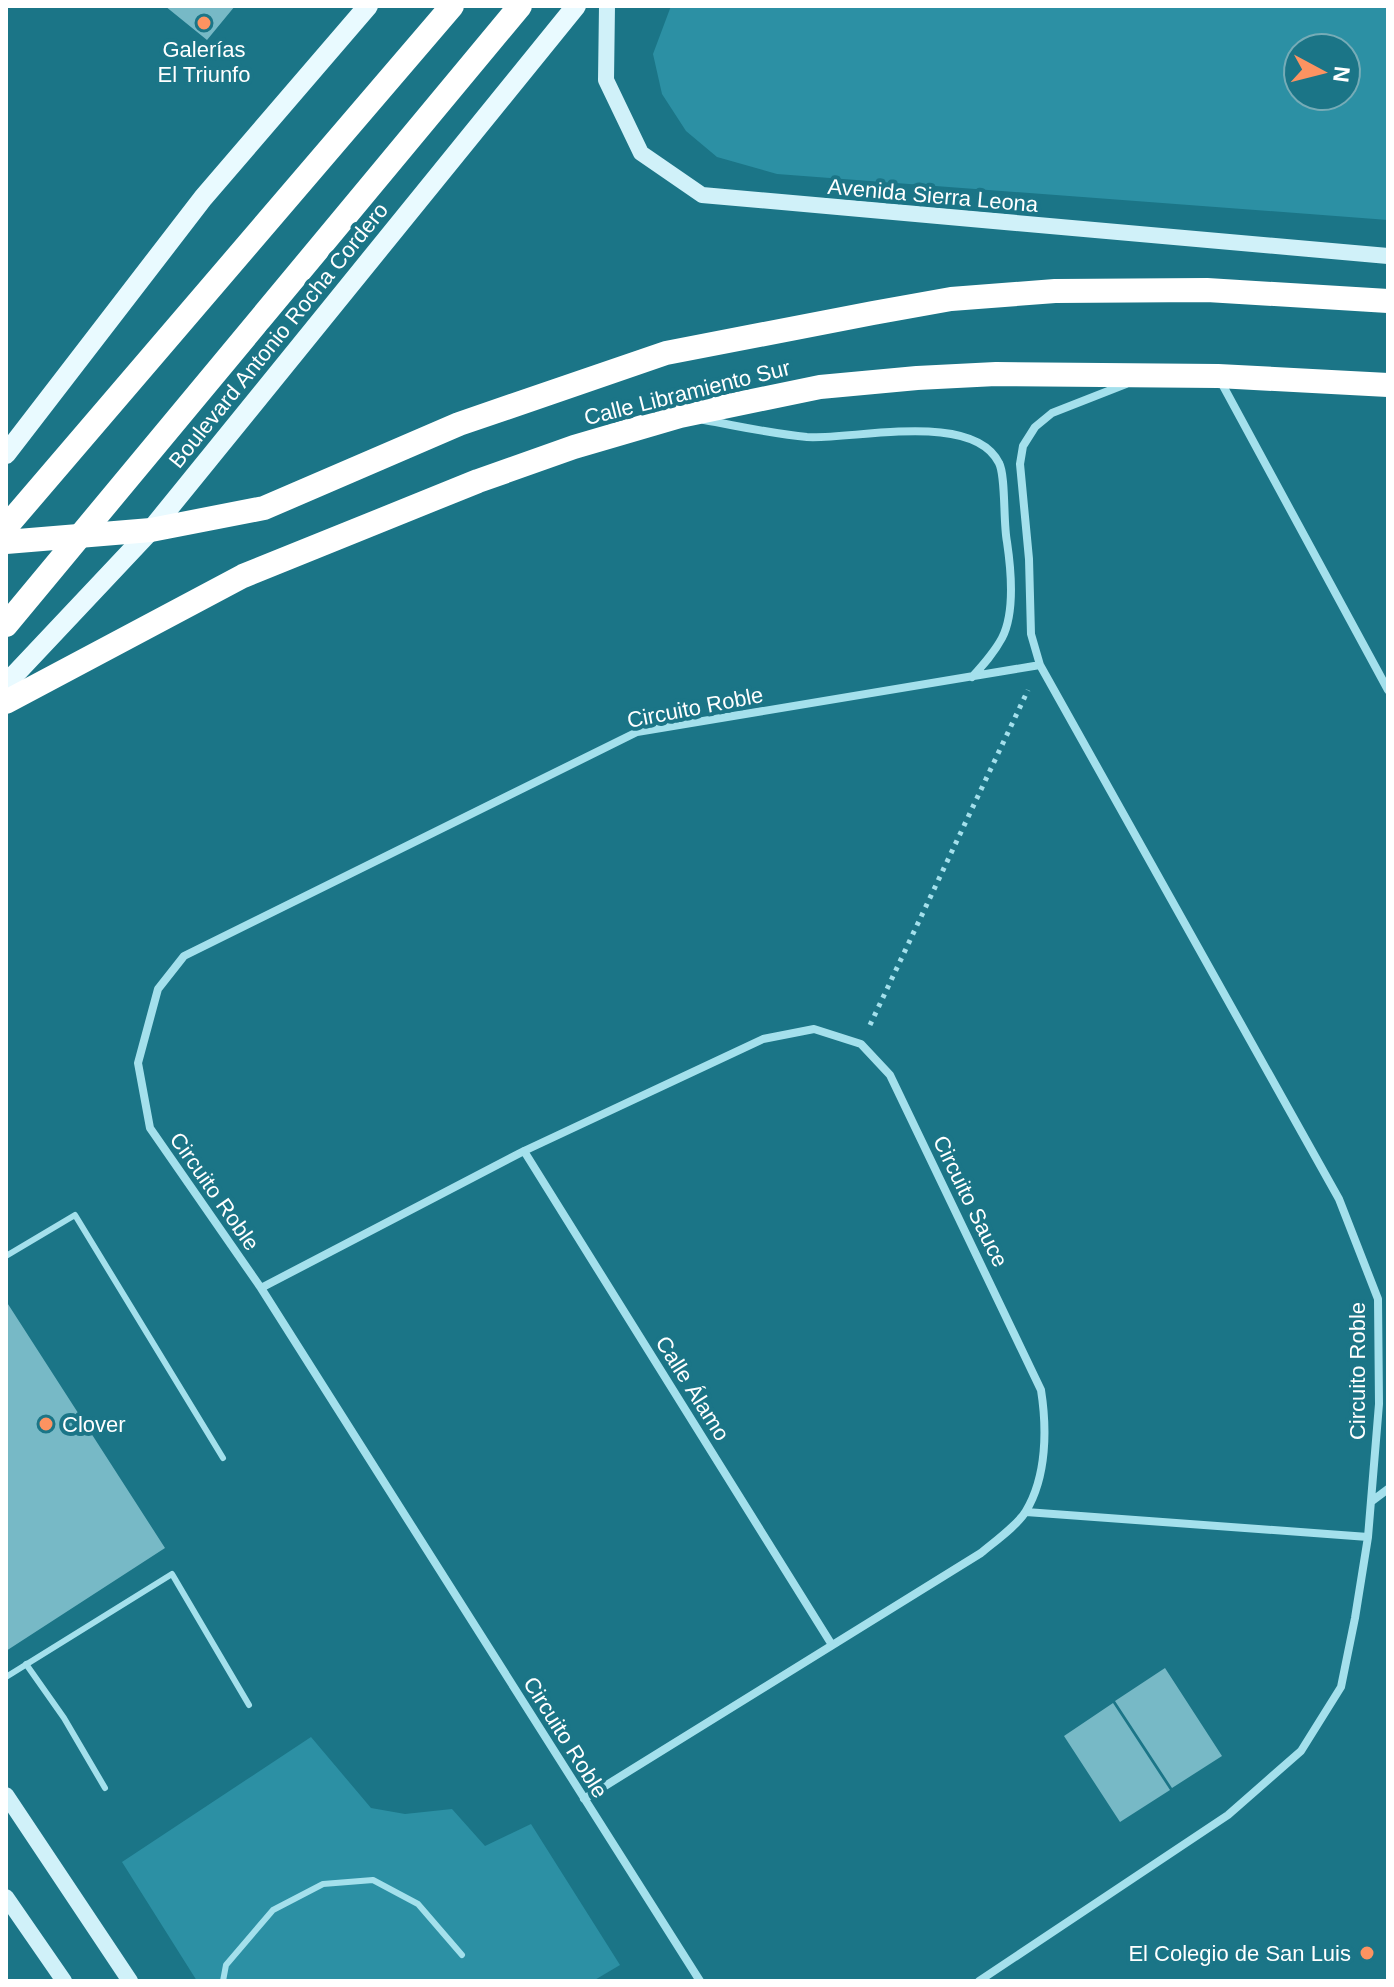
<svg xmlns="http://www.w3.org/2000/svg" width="1394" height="1987" viewBox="0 0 1394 1987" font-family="Helvetica,sans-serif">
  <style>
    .green { fill: #2c90a4; fill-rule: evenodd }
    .building { fill: #77b9c6 }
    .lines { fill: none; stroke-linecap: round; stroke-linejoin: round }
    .path { stroke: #a4e0ec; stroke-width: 5; stroke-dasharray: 4 6; stroke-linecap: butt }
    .lane { stroke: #a4e0ec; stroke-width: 6 }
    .street { stroke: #a4e0ec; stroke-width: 8 }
    .secondary { stroke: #d0f1f9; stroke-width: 16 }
    .primary { stroke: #e9faff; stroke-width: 20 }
    .highway { stroke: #fff; stroke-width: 24 }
    .highway-bridge { stroke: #fff; stroke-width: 24 }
    .poi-dot { fill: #fd9361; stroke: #1b7587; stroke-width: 3 }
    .labels { text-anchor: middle; stroke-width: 8; stroke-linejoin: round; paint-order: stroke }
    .poi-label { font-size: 22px; fill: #fff; stroke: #1b7587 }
    .street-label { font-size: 22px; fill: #fff; stroke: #1b7587 }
  </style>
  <rect width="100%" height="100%" fill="#1b7587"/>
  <path class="green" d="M671 6H1388V220L777 174 717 157 686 131 662 94 653 54ZM1298 48H1346V96H1298Z
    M311 1737 371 1808 405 1814 452 1809 485 1846 531 1824 620 1965 593 1981H197L122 1862Z"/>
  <path class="building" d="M165 6H235L207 40Z
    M6 1301 165 1548 6 1651Z
    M1165 1668 1222 1756 1172 1788 1115 1701Z
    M1113 1703 1170 1790 1120 1822 1064 1736Z"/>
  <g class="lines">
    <path class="path" d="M870 1025 1028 690"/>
    <path class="lane" d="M6 1256 75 1215 223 1458
      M26 1664 64 1718 105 1788
      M6 1677 172 1574 249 1705
      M223 1981 226 1965 273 1910 323 1884 373 1880 418 1904 462 1955"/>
    <path class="street" d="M1221 382 1388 690
      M704 420C738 426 773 434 807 437 854 440 973 410 999 463 1006 476 1003 523 1007 542 1011 569 1015 613 1002 638 994 653 983 665 972 677
      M524 1151 832 1645
      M261 1288 524 1151 763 1039 814 1029 861 1044 890 1075 1041 1390C1047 1428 1047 1476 1026 1511 1018 1525 994 1542 981 1553L584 1799
      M1372 1501 1388 1489
      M1026 1512 1368 1537
      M700 1981 261 1288 150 1128 138 1063 158 989 184 956 637 732 1040 665
      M979 1981 1228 1815 1301 1751 1341 1687 1355 1618 1368 1537 1379 1404 1378 1299 1339 1199 1040 665 1031 634 1029 559 1020 464 1023 446 1035 427 1052 413 1126 384"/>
    <path class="secondary" d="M607 6 606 80 641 153 702 195 1388 256
      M6 1795 130 1981
      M6 1897 64 1981"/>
    <path class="primary" d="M6 454 203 198 368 6
      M6 684 151 530 576 6"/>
    <path class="highway" d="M6 527 452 6
      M6 542 151 530 264 508 459 424 666 353 873 313 951 299 1055 291 1207 290 1388 301
      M6 702 243 576 478 481 574 447 680 416 820 387 917 378 996 374 1218 376 1388 385"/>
    <path class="highway-bridge" d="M6 625 520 6"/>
  </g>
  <g class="poi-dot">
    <circle cx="204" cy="23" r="8"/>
    <circle cx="46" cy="1424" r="8"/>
    <circle cx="1367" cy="1953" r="8"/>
  </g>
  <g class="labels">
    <g class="poi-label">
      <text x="204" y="57">Galerías<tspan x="204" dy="25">El Triunfo</tspan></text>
      <text x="62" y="1432" text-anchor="start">Clover</text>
      <text x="1351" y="1961" text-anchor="end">El Colegio de San Luis</text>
    </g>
    <g class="street-label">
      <text transform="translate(933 195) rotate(5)" y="8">Avenida Sierra Leona</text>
      <text transform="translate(278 335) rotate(-51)" y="8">Boulevard Antonio Rocha Cordero</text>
      <text transform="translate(687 392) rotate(-14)" y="8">Calle Libramiento Sur</text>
      <text transform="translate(695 707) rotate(-11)" y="8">Circuito Roble</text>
      <text transform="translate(215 1191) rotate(55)" y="8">Circuito Roble</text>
      <text transform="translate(971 1201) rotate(64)" y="8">Circuito Sauce</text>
      <text transform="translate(1357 1371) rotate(-90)" y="8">Circuito Roble</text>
      <text transform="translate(693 1388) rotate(58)" y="8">Calle Álamo</text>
      <text transform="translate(566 1737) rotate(58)" y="8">Circuito Roble</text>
    </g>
  </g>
  <rect width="1394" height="1987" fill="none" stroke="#ffffff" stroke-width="16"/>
  <g transform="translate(1322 72) rotate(97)"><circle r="38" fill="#1b7587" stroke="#76acb7" stroke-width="2"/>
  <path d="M0-6L14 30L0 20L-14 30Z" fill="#fd9361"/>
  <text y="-12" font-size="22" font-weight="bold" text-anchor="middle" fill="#ffffff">N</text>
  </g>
</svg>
